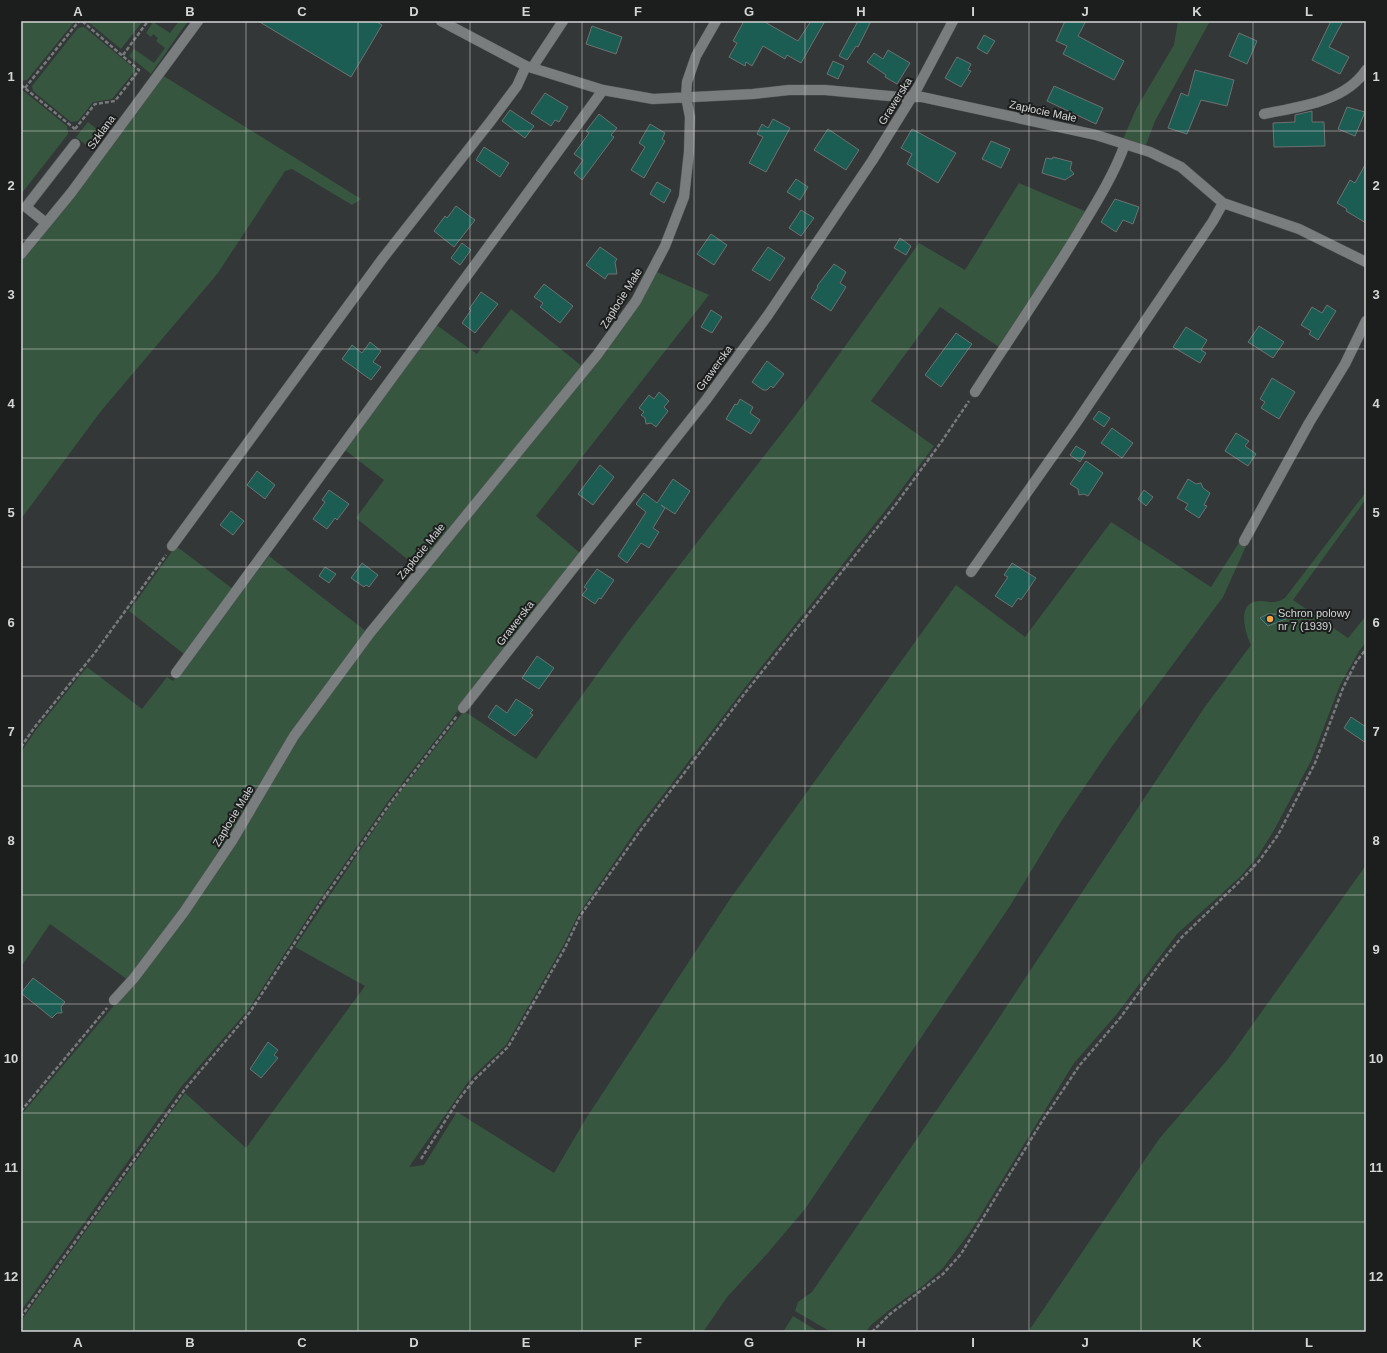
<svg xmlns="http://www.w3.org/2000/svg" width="1387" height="1353" viewBox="0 0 1387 1353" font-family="Helvetica,sans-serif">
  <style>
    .green { fill: #37563f }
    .building { fill: #1b5d53; stroke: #6d7170 }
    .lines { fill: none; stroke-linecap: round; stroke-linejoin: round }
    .minor-casing { stroke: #525556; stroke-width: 11 }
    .path { stroke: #777a7a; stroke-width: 2.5; stroke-dasharray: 4 2; stroke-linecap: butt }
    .minor { stroke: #7a7d7e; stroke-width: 10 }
    .grid { fill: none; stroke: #d4d6d6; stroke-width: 1; stroke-opacity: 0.55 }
    .poi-dot { fill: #f5a346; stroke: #1c1e1e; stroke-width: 1.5 }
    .labels { text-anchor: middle; stroke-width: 4; stroke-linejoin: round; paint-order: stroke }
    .street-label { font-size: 11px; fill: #d4d6d6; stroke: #1c1e1e }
    .poi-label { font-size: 11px; fill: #d4d6d6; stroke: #1c1e1e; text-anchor: start }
    .neatline { fill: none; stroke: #d4d6d6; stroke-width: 1.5 }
    .grid-label { font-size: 13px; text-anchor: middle; font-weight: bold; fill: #d4d6d6 }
  </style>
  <rect width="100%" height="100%" fill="#333737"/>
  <path class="green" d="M21 21H75L27 80 21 81Z
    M87 21H143L121 49Z
    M179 21H188L151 74 129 56 134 49 154 63 165 48 156 41 158 38 153 34 151 37 146 33 153 22 170 33Z
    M1178 21H1210L1155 121 1146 145 1123 139 1137 107 1174 45Z
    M84 27 135 69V71L112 99 93 102 78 121 71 122 33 91 32 86 78 28Z
    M162 75 361 199 352 205 292 169 285 171 218 273 101 411 21 519V260L77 193Z
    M21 89 67 126 68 134 22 193Z
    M88 122 103 134 91 149 76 137Z
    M1019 183 1087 212 999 347 940 307 871 401 934 446 892 502 743 690 637 829 578 915 563 946 506 1045 470 1079 409 1167 424 1165 457 1112 554 1173 585 1120 730 899 956 585 1025 637 1111 522 1211 587 1240 541 1247 544 1223 597 1113 745 1062 820 1010 906 805 1209 766 1255 728 1296 703 1332H21V1321L185 1093 246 1148 365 986 295 947 392 803 464 711 536 759 627 633 795 416 919 243 965 270Z
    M655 271 709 295 536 516 580 553 389 800 316 905 248 1010 181 1087 21 1311V1115L136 980 296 739 372 635 423 572Z
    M511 309 583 367 417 567 356 518 384 480 345 450 435 324 477 354Z
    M1366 492V499L1293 600 1348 638 1366 616V642L1359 651 1340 685 1311 761 1273 832 1258 856 1240 877 1177 934 1116 1015 1074 1063 970 1232 943 1268 924 1285 888 1311 871 1325 866 1332H831L795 1311 798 1302 812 1292 979 1048 1204 708 1251 645C1246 635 1237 606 1254 602 1268 598 1270 607 1285 598Z
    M176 546 233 589 184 654 129 611Z
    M269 556 367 632 181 911 128 980 50 924 21 967V752L36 730 87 667 142 709 167 677 173 681Z
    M1366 865V1332H1028L1159 1139 1228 1059Z
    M793 1316 819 1332H783Z"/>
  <path class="building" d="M258 21H375L382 25 351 77Z
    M744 21H763L798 41 811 21H825L801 63 787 55 785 59 763 46 752 66 746 62 745 66 729 57 737 43 733 41Z
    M858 21H871L858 47 856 46 847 60 839 56Z
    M1065 21H1086L1078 36 1124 61 1114 80 1063 54 1067 46 1056 41Z
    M1331 21H1343L1329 47 1349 57 1340 74 1312 60Z
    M592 26 622 37 616 54 586 44Z
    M1239 33 1257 41 1247 64 1229 56Z
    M984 35 995 41 987 54 977 48Z
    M888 50 910 63 897 84 885 77 886 75 867 62 874 53 883 59Z
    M957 57 971 64 968 70 971 71 961 87 945 78Z
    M833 61 844 66 838 79 827 74Z
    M1195 70 1234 80 1227 106 1201 100 1187 134 1168 128 1181 93 1188 96Z
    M1054 86 1103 108 1096 124 1047 101Z
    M545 93 568 107 559 122 555 120 551 126 531 113Z
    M1347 107 1365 112 1355 136 1338 129Z
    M510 110 534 126 525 138 502 121Z
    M1312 111V122H1324L1325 146 1274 147 1273 123 1295 122V115Z
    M599 114 617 128 611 135 614 137 582 180 574 173 583 160 574 154 589 133 586 131Z
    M773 119 790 128 766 172 749 163 763 137 757 134 762 124 768 128Z
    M650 124 665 133 662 139 665 141 644 178 631 170 645 147 639 143Z
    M828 129 859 150 846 170 814 150Z
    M912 129 956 153 938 183 907 164 912 154 901 148Z
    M991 141 1010 149 1001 168 982 159Z
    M484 147 509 163 500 177 476 160Z
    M1053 157 1072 162 1070 169 1074 174 1065 180 1042 173 1046 158 1052 159Z
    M1366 163V223L1346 211 1347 209 1337 203 1350 180 1355 183Z
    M796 179 808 187 800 200 787 192Z
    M657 182 671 190 664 203 650 194Z
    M1115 199 1139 207 1133 224 1123 220 1116 232 1101 222Z
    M456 206 475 220 454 247 434 231 445 216 447 218Z
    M801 210 814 218 801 236 789 228Z
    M711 234 727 245 714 265 697 254Z
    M900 238 911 246 906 255 894 248Z
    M462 243 471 250 460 265 451 258Z
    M600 247 617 259 615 262 617 274H608L605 279 586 265Z
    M768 247 785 258 770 281 752 270Z
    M834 264 846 272 840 283 846 287 831 311 811 298 818 287 817 286Z
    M544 284 573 306 560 323 540 307 543 303 534 297Z
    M481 292 498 304 475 333 462 323 471 310 469 309Z
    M1327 305 1336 311 1318 340 1309 334 1311 331 1301 325 1312 307 1322 313Z
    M711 310 722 317 712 333 701 327Z
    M1259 326 1284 342 1273 358 1248 342Z
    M1186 327 1207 340 1201 350 1206 353 1200 363 1173 347Z
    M956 333 972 344 941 387 925 375Z
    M370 342 381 351 373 362 381 367 371 380 342 359 352 345 362 353Z
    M767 361 784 374 773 388 771 386 767 390H763L752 382Z
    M1272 378 1295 392 1279 419 1261 408 1265 402 1260 399Z
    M659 392 669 401 664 407 668 411 656 427 651 423 646 424 645 418 641 415 644 412 639 408 649 395 654 399Z
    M740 399 753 407 750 413 760 420 751 434 726 419 735 404 737 405Z
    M1099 411 1110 418 1104 427 1093 419Z
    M1112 428 1133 443 1122 458 1101 443Z
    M1236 433 1249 441 1245 446 1256 454 1248 466 1225 451Z
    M1076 446 1086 452 1080 462 1070 455Z
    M1086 461 1103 473 1088 496 1084 494 1079 495 1078 489 1070 484Z
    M600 465 614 477 593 505 578 494Z
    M257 471 275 485 265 499 247 485Z
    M673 479 690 491 675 514 661 505 665 508 653 528 659 532 649 548 641 543 627 563 618 556 646 512 636 504 644 493 657 503Z
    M1188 479 1196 484 1201 483 1203 488 1210 493 1204 505 1207 506 1199 518 1185 509 1188 504 1177 498Z
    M329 490 349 504 337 520 335 518 327 529 313 519 325 502 322 500Z
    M1144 490 1153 497 1146 506 1138 499Z
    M231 511 244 521 233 535 220 525Z
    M362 563 378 575 369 587 366 585 364 587 351 578Z
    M1012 563 1036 578 1021 600 1018 598 1012 607 995 596 1008 577 1004 575Z
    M325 567 336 574 329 583 319 576Z
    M597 569 614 580 601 599 599 598 595 604 582 595 587 589 584 587Z
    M1268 614 1296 615 1268 626 1260 618Z
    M537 656 554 668 539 689 522 678Z
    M516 699 533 710 530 713 533 715 515 736 488 717 496 705 507 713Z
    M1351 717 1366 727V743L1344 728Z
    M33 978 65 1002 61 1007 62 1013H57L52 1018 21 993Z
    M268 1042 278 1050 274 1055 278 1058 261 1078 250 1069Z"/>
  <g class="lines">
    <defs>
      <path id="minor" d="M441 21 526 66 603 90 653 99 753 94 789 90H825L900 97H922L1096 135 1150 152 1181 167 1223 203 1299 229 1366 262
        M532 68 563 21
        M1264 114C1298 107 1345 102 1366 70
        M46 223 26 207 75 144
        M21 254 71 193 198 21
        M975 392C1009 339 1045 287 1078 233 1095 205 1114 175 1125 144
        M1244 541 1309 423 1345 364 1366 321
        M172 546 383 258 490 122 517 86 526 66
        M971 572 1076 423 1213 221 1223 203
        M176 673 603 90
        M463 708 706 400 768 315 872 161 918 87 953 21
        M114 1000 134 978 184 912 232 841 294 736 370 633 597 355 636 301 665 246 684 197 689 152 690 117 686 97 687 82 696 56 716 21"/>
    </defs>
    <use href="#minor" class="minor-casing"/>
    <path class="path" d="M123 55 148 21
      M21 85 75 129
      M25 88 79 21
      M75 129 95 104 115 101 139 70 82 21
      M21 747 34 728 94 654 166 555
      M21 1111 107 1008
      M421 1159 459 1099 474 1080 508 1047 565 948 580 916 640 831 745 693 896 504 942 441 969 401
      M21 1317 185 1089 250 1012 319 905 391 802 457 716
      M872 1332 890 1314 943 1274 961 1254 1041 1123 1079 1066 1120 1018 1161 962 1181 938 1241 880 1259 861 1278 835 1315 763 1343 688 1356 662 1366 649"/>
    <use href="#minor" class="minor"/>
  </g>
  <path class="grid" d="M134 21V1332M246 21V1332M358 21V1332M470 21V1332M582 21V1332M694 21V1332M805 21V1332M917 21V1332M1029 21V1332M1141 21V1332M1253 21V1332M21 131H1366M21 240H1366M21 349H1366M21 458H1366M21 567H1366M21 676H1366M21 786H1366M21 895H1366M21 1004H1366M21 1113H1366M21 1222H1366"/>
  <circle class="poi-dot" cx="1270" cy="619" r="4"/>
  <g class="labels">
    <g class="street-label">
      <text transform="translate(895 101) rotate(-58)" y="4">Grawerska</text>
      <text transform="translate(1043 111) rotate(12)" y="4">Zapłocie Małe</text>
      <text transform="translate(101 132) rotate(-54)" y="4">Szklana</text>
      <text transform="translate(621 298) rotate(-58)" y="4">Zapłocie Małe</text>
      <text transform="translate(714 368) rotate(-54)" y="4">Grawerska</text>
      <text transform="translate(421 551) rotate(-51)" y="4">Zapłocie Małe</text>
      <text transform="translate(515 623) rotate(-52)" y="4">Grawerska</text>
      <text transform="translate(233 816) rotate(-59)" y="4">Zapłocie Małe</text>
    </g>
    <g class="poi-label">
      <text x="1278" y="617">Schron polowy<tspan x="1278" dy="13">nr 7 (1939)</tspan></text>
    </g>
  </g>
  <rect width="1387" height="1353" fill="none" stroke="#1c1e1e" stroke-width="44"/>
  <rect x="22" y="22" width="1343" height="1309" class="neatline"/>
  <g class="grid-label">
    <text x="78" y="16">A</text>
    <text x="190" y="16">B</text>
    <text x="302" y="16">C</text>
    <text x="414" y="16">D</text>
    <text x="526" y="16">E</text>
    <text x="638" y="16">F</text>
    <text x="749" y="16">G</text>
    <text x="861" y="16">H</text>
    <text x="973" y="16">I</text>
    <text x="1085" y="16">J</text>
    <text x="1197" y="16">K</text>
    <text x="1309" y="16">L</text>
    <text x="11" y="81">1</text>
    <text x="1376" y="81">1</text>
    <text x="11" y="190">2</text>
    <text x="1376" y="190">2</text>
    <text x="11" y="299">3</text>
    <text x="1376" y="299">3</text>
    <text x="11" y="408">4</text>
    <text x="1376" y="408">4</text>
    <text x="11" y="517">5</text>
    <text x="1376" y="517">5</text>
    <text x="11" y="627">6</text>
    <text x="1376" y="627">6</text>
    <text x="11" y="736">7</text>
    <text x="1376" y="736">7</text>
    <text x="11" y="845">8</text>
    <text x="1376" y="845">8</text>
    <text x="11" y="954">9</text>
    <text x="1376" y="954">9</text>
    <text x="11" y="1063">10</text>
    <text x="1376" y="1063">10</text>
    <text x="11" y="1172">11</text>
    <text x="1376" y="1172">11</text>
    <text x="11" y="1281">12</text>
    <text x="1376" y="1281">12</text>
    <text x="78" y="1347">A</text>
    <text x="190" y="1347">B</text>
    <text x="302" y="1347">C</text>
    <text x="414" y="1347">D</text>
    <text x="526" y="1347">E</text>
    <text x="638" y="1347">F</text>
    <text x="749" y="1347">G</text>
    <text x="861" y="1347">H</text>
    <text x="973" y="1347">I</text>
    <text x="1085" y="1347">J</text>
    <text x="1197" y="1347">K</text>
    <text x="1309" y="1347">L</text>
  </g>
</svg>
